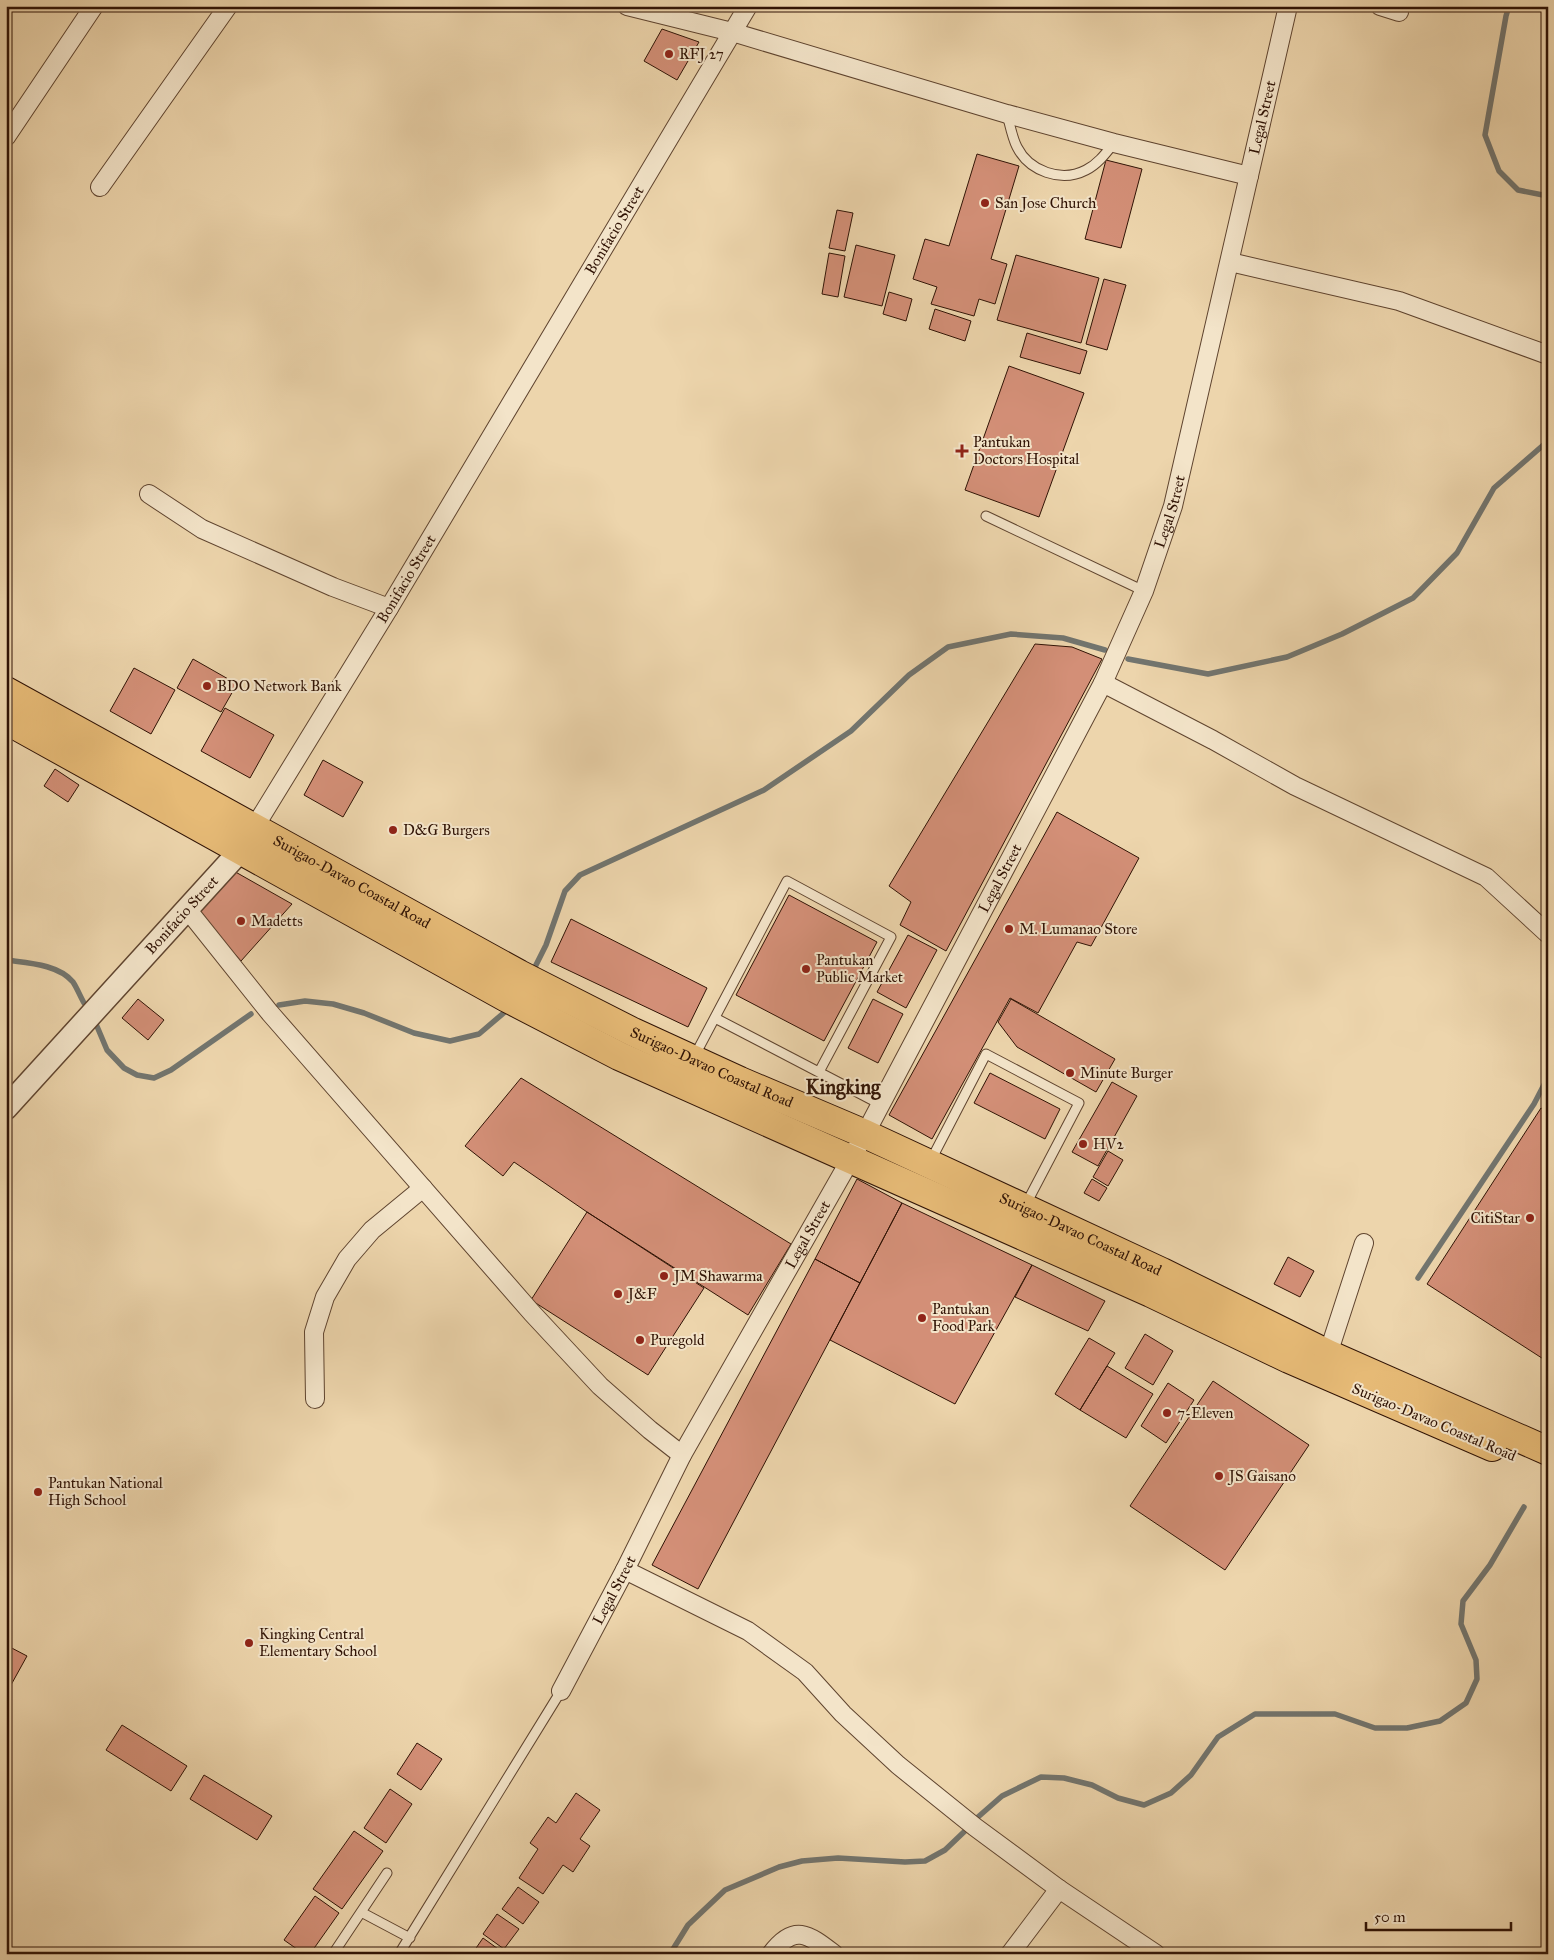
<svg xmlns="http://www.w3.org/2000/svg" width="1554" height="1960" viewBox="0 0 1554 1960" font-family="'IM FELL Great Primer',serif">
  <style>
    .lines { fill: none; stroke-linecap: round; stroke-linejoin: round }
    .stream { stroke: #72756f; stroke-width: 5.5 }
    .building { fill: #d38f77; stroke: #301305 }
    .service-casing { stroke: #5f442f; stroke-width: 11 }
    .minor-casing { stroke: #5f442f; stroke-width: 20 }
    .tertiary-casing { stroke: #5f442f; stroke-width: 25 }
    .trunk-casing { stroke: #301305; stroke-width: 30 }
    .service { stroke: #f3e4c9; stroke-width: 9 }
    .minor { stroke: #f3e4c9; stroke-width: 18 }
    .tertiary { stroke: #f3e4c9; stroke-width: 22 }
    .trunk { stroke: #e6ba76; stroke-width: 28 }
    .poi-dot { fill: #8f2418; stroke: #f3e4c9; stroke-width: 2 }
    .labels { text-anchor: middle; stroke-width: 4; stroke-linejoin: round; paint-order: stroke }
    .poi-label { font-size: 15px; fill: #301305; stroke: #f3e4c9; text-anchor: start }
    .street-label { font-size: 15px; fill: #301305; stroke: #f3e4c9 }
    .district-label { font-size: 20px; font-weight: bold; fill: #301305; stroke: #f3e4c9 }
  </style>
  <rect width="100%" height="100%" fill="#edd5ac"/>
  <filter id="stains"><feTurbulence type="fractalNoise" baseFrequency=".004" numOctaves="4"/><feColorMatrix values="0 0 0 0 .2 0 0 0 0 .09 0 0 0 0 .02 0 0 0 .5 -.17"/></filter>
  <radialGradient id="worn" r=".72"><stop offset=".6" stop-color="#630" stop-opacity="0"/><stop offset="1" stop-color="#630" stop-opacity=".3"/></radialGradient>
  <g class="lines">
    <path class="stream" d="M1509 6 1506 16 1485 135 1499 171 1518 190 1548 196
      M1128 659 1208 674 1287 657 1342 634 1413 598 1457 553 1494 488 1548 441
      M6 960C27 963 58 964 73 982 77 988 80 996 84 1003
      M535 967 546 945 565 891 580 875 764 790 851 731 909 675 948 647 1011 634 1063 638 1105 650
      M279 1005 305 1001 333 1004 364 1013 414 1033 450 1041 479 1034 506 1011
      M96 1024 107 1050 124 1068 137 1075 154 1078 171 1070 251 1014
      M1418 1278 1534 1104 1548 1077
      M978 1817 1002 1796 1041 1777 1064 1778 1092 1785 1118 1798 1144 1805 1171 1793 1191 1775 1218 1737 1255 1714H1335L1375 1728H1407L1440 1721 1466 1703 1477 1679 1476 1660 1461 1624 1463 1601 1490 1565 1524 1507
      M670 1954 688 1925 725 1890 779 1867 802 1861 838 1858 905 1862 925 1861 945 1850 966 1830"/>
  </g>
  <path class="building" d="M662 29 699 42 677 80 644 61Z
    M977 154 1019 166 991 259 1007 264 995 304 979 299 974 316 931 304 937 287 913 279 925 239 949 246Z
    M1106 160 1142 169 1121 248 1085 239Z
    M837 210 853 213 845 251 829 248Z
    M856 245 895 255 882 306 844 297Z
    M829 253 845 256 838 297 822 294Z
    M1016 255 1099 278 1081 343 997 320Z
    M1104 279 1126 285 1107 350 1086 344Z
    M889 292 912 299 906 321 883 314Z
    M935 309 971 321 965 341 929 329Z
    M1027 333 1087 351 1080 374 1020 357Z
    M1009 366 1084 393 1039 517 965 490Z
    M1035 644 1072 647 1102 659 946 951 900 925 911 902 889 886Z
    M193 659 237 684 221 712 177 688Z
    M134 668 175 690 151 734 110 711Z
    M225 708 274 735 250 778 201 751Z
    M323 760 363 782 343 817 304 795Z
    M55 769 79 785 68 802 44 786Z
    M1057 812 1139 858 1091 946 1077 942 1038 1013 1010 998 932 1139 889 1115Z
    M232 870 292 904 241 961 195 910Z
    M789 895 877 942 824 1041 736 995Z
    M571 919 707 988 688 1027 551 962Z
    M908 935 937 950 906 1008 877 992Z
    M138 999 164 1020 148 1040 122 1018Z
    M873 999 903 1014 878 1063 848 1048Z
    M1011 999 1115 1059 1096 1092 1017 1047 998 1022Z
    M990 1073 1060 1109 1045 1139 974 1103Z
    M521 1078 791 1244 748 1315 587 1212 514 1162 503 1176 465 1146Z
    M1112 1082 1137 1096 1098 1166 1072 1152Z
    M1541 1108 1548 1112V1362L1427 1284Z
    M1108 1151 1123 1160 1108 1186 1093 1177Z
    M857 1179 902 1203 860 1283 815 1259Z
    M1092 1179 1107 1188 1099 1201 1084 1193Z
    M902 1203 1032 1265 955 1404 830 1340Z
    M587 1212 704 1288 648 1375 531 1300Z
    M1288 1257 1314 1271 1300 1297 1274 1284Z
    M815 1259 860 1283 698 1589 652 1565Z
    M1032 1265 1105 1301 1088 1331 1015 1297Z
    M1145 1334 1173 1351 1153 1385 1125 1368Z
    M1089 1338 1115 1353 1080 1410 1055 1394Z
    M1107 1366 1153 1394 1126 1438 1080 1410Z
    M1213 1381 1309 1445 1225 1570 1130 1506Z
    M1168 1383 1194 1400 1166 1443 1141 1426Z
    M6 1645 27 1656 6 1694Z
    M122 1725 187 1766 171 1791 106 1750Z
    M417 1743 442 1759 421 1790 397 1774Z
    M204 1775 272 1816 257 1840 190 1799Z
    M390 1789 412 1804 386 1843 364 1828Z
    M576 1793 600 1810 580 1839 590 1846 573 1872 563 1865 543 1894 519 1878 538 1849 530 1843 548 1817 556 1823Z
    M354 1831 383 1851 342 1909 313 1889Z
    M518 1887 539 1902 523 1924 502 1909Z
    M315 1896 339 1913 310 1954H304L284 1940Z
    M497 1914 519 1929 504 1949 483 1934Z
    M483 1938 505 1954H472Z"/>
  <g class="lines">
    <defs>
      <path id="service" d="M1007 114C1010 125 1012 137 1017 147 1029 171 1061 183 1086 170 1098 164 1106 153 1114 143
        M986 516 1144 591
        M715 1018 880 1104
        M694 1057 787 881 891 937 819 1072
        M930 1162 986 1054 1079 1103 1025 1206
        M361 1912 410 1938
        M333 1954 387 1873
        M399 1954 561 1691"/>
      <g id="minor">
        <path d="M627 6 732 32 1007 114 1114 143 1249 176"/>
        <path d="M1380 6 1399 12"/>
        <path d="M6 137 94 6"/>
        <path d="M100 187 228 6"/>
        <path d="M1230 262 1399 301 1548 355"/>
        <path d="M149 494 202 529 333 587 389 608"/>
        <path d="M1103 683 1213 740 1295 786 1486 877 1548 934"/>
        <path id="s1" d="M254 828 389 608 748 6"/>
        <path d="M187 909 270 1013 532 1313 600 1386 650 1430 682 1455"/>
        <path d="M1328 1354 1364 1243"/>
        <path d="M315 1399 314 1332 325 1297 347 1259 372 1230 423 1188"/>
        <path d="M625 1570 748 1631 805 1672 843 1714 898 1765 975 1827 1059 1889 1156 1954"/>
        <path id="s2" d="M561 1691 625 1570 682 1455 865 1134 1103 683 1144 591 1173 506 1288 6"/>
        <path d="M771 1954C794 1923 808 1934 834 1954"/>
        <path d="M1010 1954 1059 1889"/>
      </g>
      <g id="tertiary">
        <path id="s3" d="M6 1108 240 851 248 837"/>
      </g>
      <g id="trunk">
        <path id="s4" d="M6 691 519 974 633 1032 740 1081 865 1134 1162 1272 1328 1354 1548 1451"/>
        <path d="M6 720 505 997 619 1056 1151 1293 1289 1359 1492 1447"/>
      </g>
    </defs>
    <use href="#service" class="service-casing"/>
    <use href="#minor" class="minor-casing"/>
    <use href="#tertiary" class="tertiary-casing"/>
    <use href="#trunk" class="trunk-casing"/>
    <use href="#service" class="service"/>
    <use href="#minor" class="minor"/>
    <use href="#tertiary" class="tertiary"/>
    <use href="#trunk" class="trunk"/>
  </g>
  <g class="poi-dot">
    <circle cx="669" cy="54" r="5"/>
    <circle cx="985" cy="203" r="5"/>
    <path d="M959.5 443.5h5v5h5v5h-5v5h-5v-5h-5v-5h5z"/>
    <circle cx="207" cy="686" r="5"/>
    <circle cx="393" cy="830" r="5"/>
    <circle cx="241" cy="921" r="5"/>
    <circle cx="1009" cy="929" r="5"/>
    <circle cx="806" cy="969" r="5"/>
    <circle cx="1070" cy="1073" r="5"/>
    <circle cx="1083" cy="1144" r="5"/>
    <circle cx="1530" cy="1218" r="5"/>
    <circle cx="664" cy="1276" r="5"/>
    <circle cx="618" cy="1294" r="5"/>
    <circle cx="922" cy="1318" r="5"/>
    <circle cx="640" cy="1340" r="5"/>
    <circle cx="1167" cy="1413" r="5"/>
    <circle cx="1219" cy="1476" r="5"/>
    <circle cx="38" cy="1492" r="5"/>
    <circle cx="249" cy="1643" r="5"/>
  </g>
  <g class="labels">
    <g class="poi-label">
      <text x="679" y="59">RFJ 27</text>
      <text x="995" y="208">San Jose Church</text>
      <text x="973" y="447">Pantukan<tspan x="973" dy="17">Doctors Hospital</tspan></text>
      <text x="217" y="691">BDO Network Bank</text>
      <text x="403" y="835">D&amp;G Burgers</text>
      <text x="251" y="926">Madetts</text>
      <text x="1019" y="934">M. Lumanao Store</text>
      <text x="816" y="965">Pantukan<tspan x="816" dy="17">Public Market</tspan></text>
      <text x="1080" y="1078">Minute Burger</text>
      <text x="1093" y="1149">HV2</text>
      <text x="1520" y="1223" text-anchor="end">CitiStar</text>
      <text x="674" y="1281">JM Shawarma</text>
      <text x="628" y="1299">J&amp;F</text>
      <text x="932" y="1314">Pantukan<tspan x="932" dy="17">Food Park</tspan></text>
      <text x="650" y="1345">Puregold</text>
      <text x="1177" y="1418">7-Eleven</text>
      <text x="1229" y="1481">JS Gaisano</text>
      <text x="48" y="1488">Pantukan National<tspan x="48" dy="17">High School</tspan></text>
      <text x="259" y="1639">Kingking Central<tspan x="259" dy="17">Elementary School</tspan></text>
    </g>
    <g class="street-label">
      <text dy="5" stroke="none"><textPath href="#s2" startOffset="1734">Legal Street</textPath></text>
      <text dy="5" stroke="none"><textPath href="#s1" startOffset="698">Bonifacio Street</textPath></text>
      <text dy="5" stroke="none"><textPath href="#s2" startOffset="1329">Legal Street</textPath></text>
      <text dy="5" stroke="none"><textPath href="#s1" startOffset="292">Bonifacio Street</textPath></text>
      <text dy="5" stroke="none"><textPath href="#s2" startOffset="924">Legal Street</textPath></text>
      <text dy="5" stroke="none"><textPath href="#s4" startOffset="395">Surigao-Davao Coastal Road</textPath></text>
      <text dy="5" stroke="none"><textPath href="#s3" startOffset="261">Bonifacio Street</textPath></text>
      <text dy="5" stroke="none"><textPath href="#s4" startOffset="800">Surigao-Davao Coastal Road</textPath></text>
      <text dy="5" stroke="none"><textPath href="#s4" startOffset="1205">Surigao-Davao Coastal Road</textPath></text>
      <text dy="5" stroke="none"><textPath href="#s2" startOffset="519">Legal Street</textPath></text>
      <text transform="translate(1434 1422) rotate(23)" y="5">Surigao-Davao Coastal Road</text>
      <text dy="5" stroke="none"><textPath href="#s2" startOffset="114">Legal Street</textPath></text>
    </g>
    <g class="district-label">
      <text x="843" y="1094">Kingking</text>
    </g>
  </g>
  <rect width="1554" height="1960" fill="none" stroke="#edd5ac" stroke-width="25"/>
  <rect x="8" y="8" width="1539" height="1945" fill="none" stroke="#301305" stroke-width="2.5"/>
  <rect x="12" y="12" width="1529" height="1935" fill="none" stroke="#301305"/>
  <path d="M1366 1922v8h145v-8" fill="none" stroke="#301305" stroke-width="2.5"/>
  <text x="1374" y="1922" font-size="15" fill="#301305" stroke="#f3e4c9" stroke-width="4" paint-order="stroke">50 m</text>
  <rect width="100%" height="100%" filter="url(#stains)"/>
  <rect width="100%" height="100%" fill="url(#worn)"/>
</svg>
